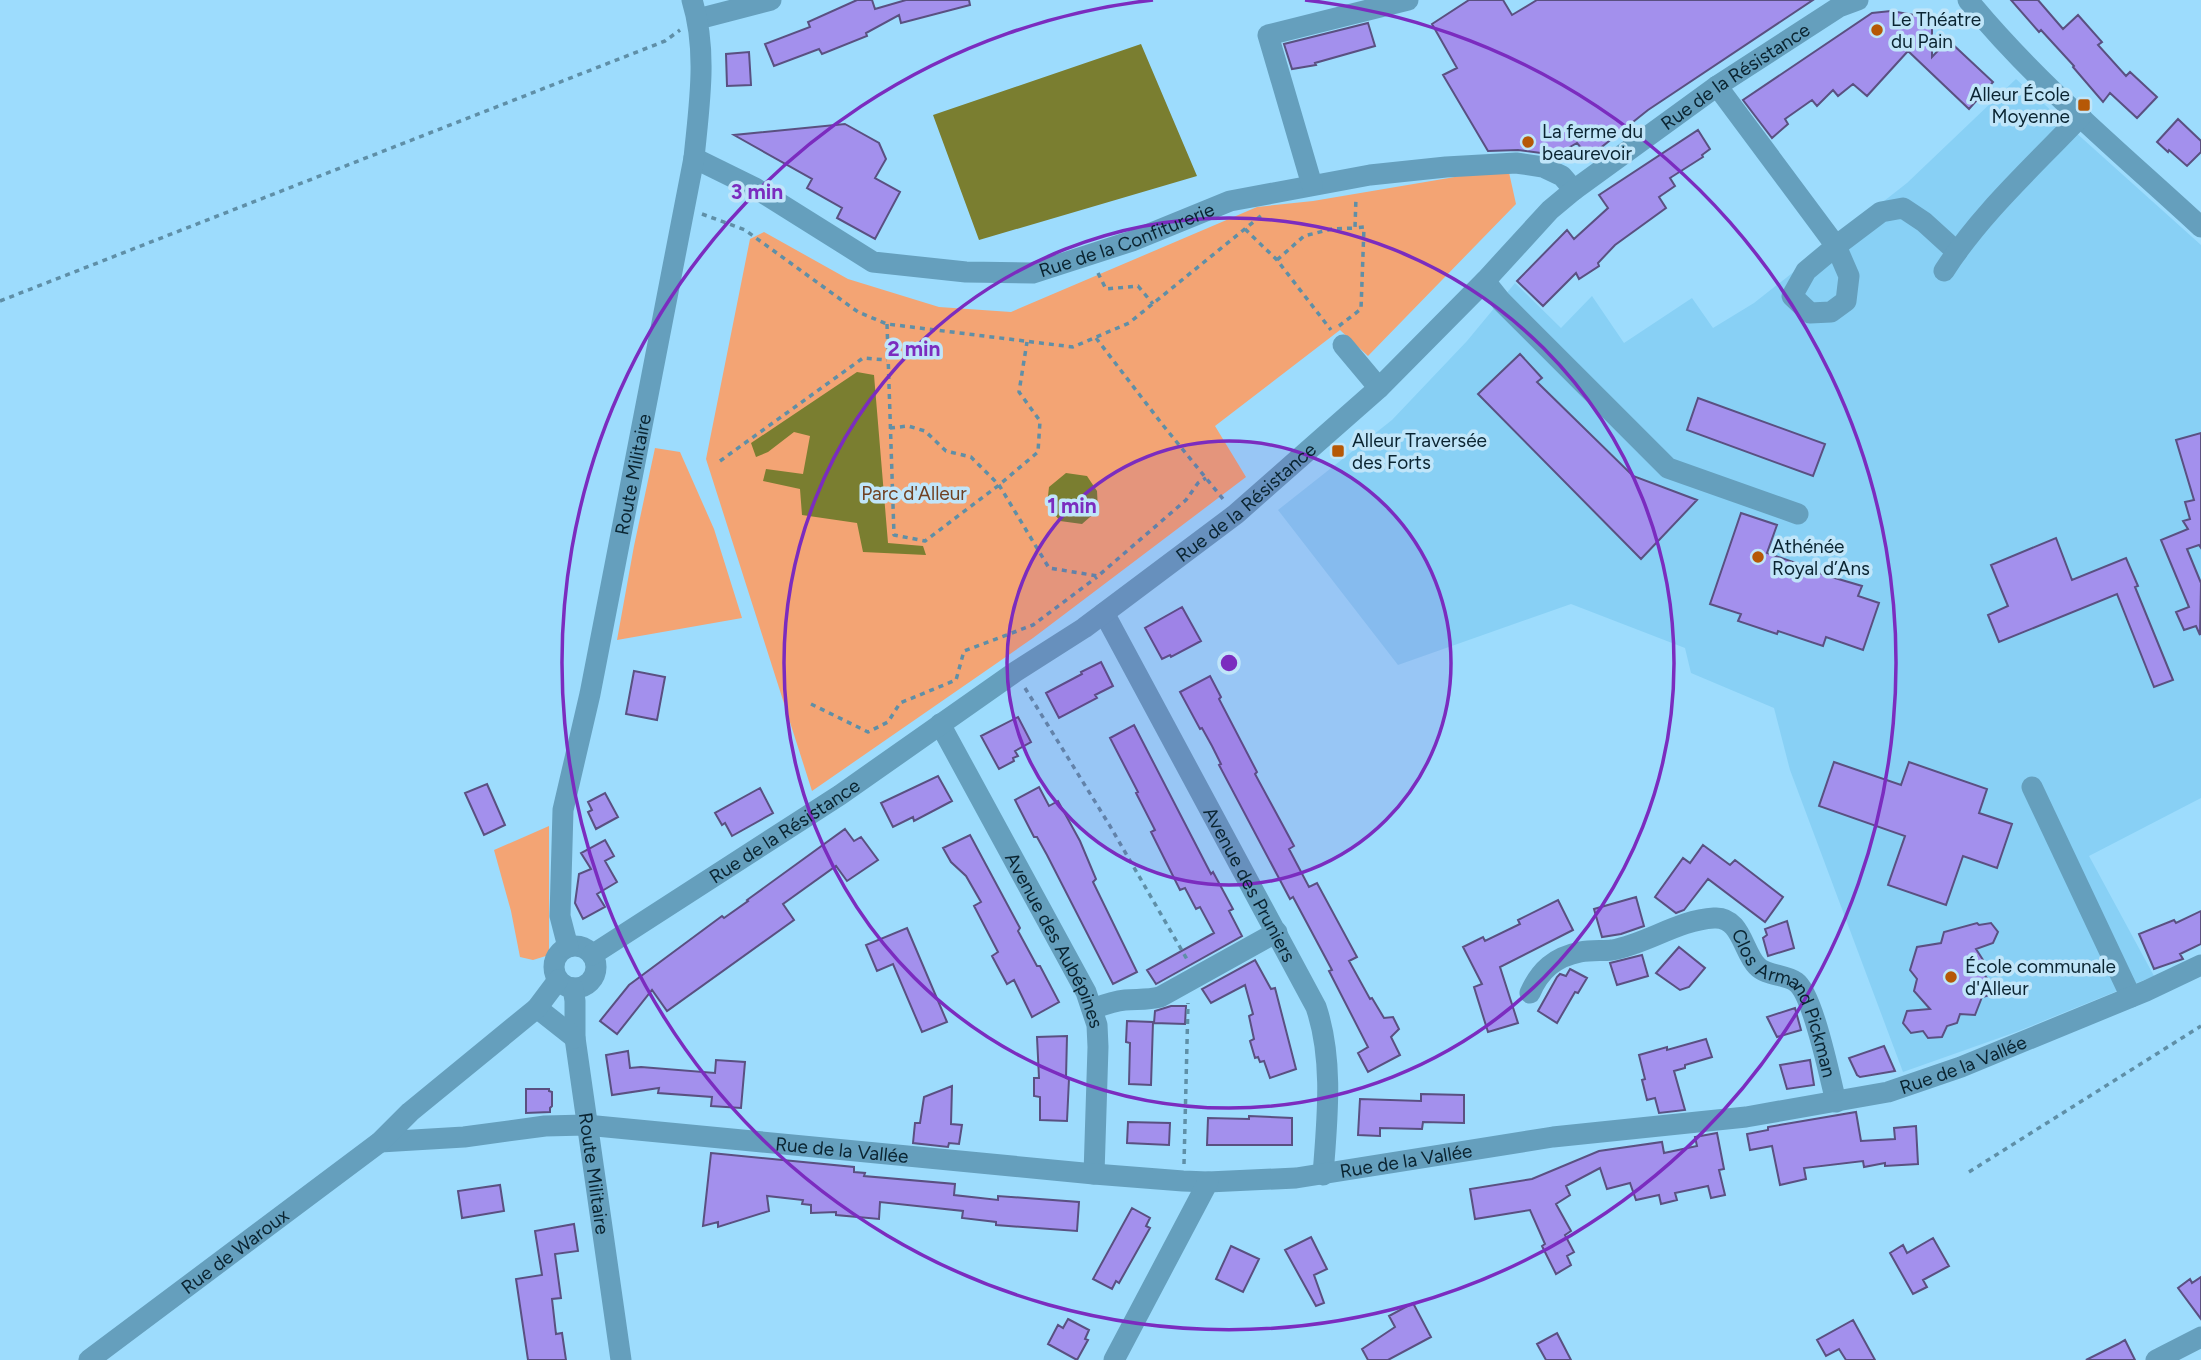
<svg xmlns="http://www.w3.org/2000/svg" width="2201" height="1360" viewBox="0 0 2201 1360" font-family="Figtree,sans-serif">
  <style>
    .built { fill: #88d0f5 }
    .green { fill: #f3a474 }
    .water { fill: #7a7e30 }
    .building { fill: #a390ed; stroke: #5a5081; stroke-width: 2 }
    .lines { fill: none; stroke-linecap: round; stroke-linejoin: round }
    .path { stroke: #5f8fa7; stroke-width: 3.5; stroke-dasharray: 5 5; stroke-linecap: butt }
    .minor { stroke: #659fbd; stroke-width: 21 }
    .ring { fill: none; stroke: #7b2cbf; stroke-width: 3.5 }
    .poi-dot { fill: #b65806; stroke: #c0e5f9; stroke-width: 2.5 }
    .labels { text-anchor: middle; stroke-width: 7; stroke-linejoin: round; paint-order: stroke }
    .poi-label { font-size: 19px; fill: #0a2431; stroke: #c0e5f9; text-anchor: start }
    .street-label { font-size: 19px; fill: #0a2431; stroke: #c0e5f9 }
    .park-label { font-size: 19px; fill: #704123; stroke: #c0e5f9 }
    .centre { fill: #7b2cbf; stroke: #c0e5f9; stroke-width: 3.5 }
    .ring-label { font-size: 21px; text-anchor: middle; font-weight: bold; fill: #7b2cbf; stroke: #c0e5f9; stroke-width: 7; stroke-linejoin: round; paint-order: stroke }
  </style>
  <rect width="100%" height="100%" fill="#9ddcfd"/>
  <path class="built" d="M2016 79 2201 245V798L2089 856 2154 976 2016 1032 1903 1072 1790 770 1774 708 1691 673 1685 648 1571 604 1398 665 1278 510 1392 420 1467 341 1515 283 1561 328 1592 296 1624 343 1692 298 1713 328 1754 303 1907 183Z"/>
  <path class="green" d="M1508 168 1516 204 1368 356 1340 330 1215 426 1246 477 1033 638 812 791 706 459 750 239 764 232 848 279 939 307 1011 312 1257 207 1313 201Z
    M655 448 680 452 714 529 742 618 617 640 634 546Z
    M549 826V955L533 960 520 957 511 911 494 850Z"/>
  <path class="water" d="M1141 44 1197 176 979 240 933 115Z
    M857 372 874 375 888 543 923 546 926 555 863 552 857 523 802 515 800 489 763 481 766 469 803 474 810 436 794 432 768 452 756 457 751 443Z
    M1066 473 1087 476 1097 491 1098 510 1082 524 1060 521 1047 505 1049 487Z"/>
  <path class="building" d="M857 0H872L875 9 906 0H969L970 5 901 23 899 15 866 33 867 36 822 54 819 49 774 66 765 44 810 27 808 22Z
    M1469 0H1503L1512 15 1537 0H1813L1648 110 1589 157 1577 143 1556 155 1518 150 1488 151 1443 75 1457 68 1432 24Z
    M2011 0H2038L2063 29 2078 15 2102 42 2098 45 2126 76 2130 72 2157 97 2137 118 2110 93 2103 102 2073 67 2074 66 2041 30 2039 32Z
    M1891 11 1932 18V57L1948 40 1993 82 1969 109 1908 51 1867 96 1853 84 1838 96 1833 90 1817 106 1812 100 1785 119 1788 124 1772 138 1743 100 1872 13Z
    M1368 23 1375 46 1315 63 1316 65 1292 69 1284 44Z
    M749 52 751 85 727 86 726 54Z
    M2178 119 2201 141V152L2187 166 2169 150 2168 152 2157 142Z
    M845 124 879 143 886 159 875 178 900 192 875 239 837 218 842 208 807 188 812 179 734 135Z
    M1698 130 1710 149 1702 155 1703 157 1670 178 1675 186 1659 197 1666 208 1615 245 1598 263 1599 266 1579 279 1576 273 1543 306 1517 281 1567 230 1574 239 1608 208 1599 195Z
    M1520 354 1542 378 1537 382 1633 476 1697 500 1641 559 1478 394Z
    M1698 398 1825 444 1813 476 1687 430Z
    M2201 433V548L2199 545 2187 549 2201 583 2200 635 2196 626 2184 630 2176 612 2189 607 2161 540 2188 529 2183 521 2190 519 2185 502 2194 500 2176 440Z
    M1741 513 1777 525 1767 553 1802 565 1801 568 1862 586 1858 596 1879 603 1863 650 1826 637 1823 646 1778 631 1777 634 1738 621 1741 614 1710 604Z
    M2056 538 2072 580 2126 558 2138 586 2135 587 2173 680 2154 687 2117 594 1999 642 1988 615 2008 606 1991 565Z
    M1182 607 1201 641 1171 657 1170 655 1162 659 1145 628Z
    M1101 662 1113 686 1095 695 1097 698 1059 718 1046 693 1082 674 1081 672Z
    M634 671 665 677 657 720 626 714Z
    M1210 676 1221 697 1219 699 1257 772 1255 774 1294 846 1289 849 1309 887 1317 883 1357 957 1349 961 1370 999 1372 998 1384 1018 1393 1017 1399 1029 1391 1037 1400 1055 1368 1072 1358 1053 1368 1047 1329 971 1332 970 1293 897 1290 899 1219 765 1221 764 1212 746 1202 728 1200 729 1180 692Z
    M1018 717 1031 742 1015 751 1018 756 1013 758 1014 761 999 769 981 736Z
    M1134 725 1211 874 1213 872 1233 909 1229 911 1242 936 1156 984 1147 970 1214 933 1200 907 1196 909 1185 888 1180 890 1151 832 1155 830 1136 793 1138 792 1110 738Z
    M1834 762 1901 785 1909 762 1987 789 1979 813 2012 824 1997 868 1963 856 1946 905 1888 885 1905 836 1819 806Z
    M938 776 952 801 914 821 913 817 893 827 881 803Z
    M487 784 505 825 484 835 465 793Z
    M1039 787 1049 806 1058 801 1080 841 1096 879 1093 882 1137 972 1113 984 1047 855 1037 837H1034L1015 800Z
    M760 788 773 813 732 836 725 823 722 825 715 813Z
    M605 793 618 817 596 829 588 812 592 810 588 802Z
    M845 829 854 841 861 837 878 860 847 881 836 866 783 904 794 920 667 1011 652 990 617 1034 600 1021 629 985 722 916 724 918 748 901 747 900Z
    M970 835 1020 928 1018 931 1037 966H1040L1059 1002 1032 1017 1014 980 1007 984 992 956 998 952 974 906 981 902 966 876 951 862 943 848Z
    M605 840 614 856 605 861 617 882 597 894 605 907 583 919 575 903 579 874 591 869 581 853Z
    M1703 845 1730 865 1735 860 1783 897 1765 922 1708 879 1684 910 1676 913 1655 897 1683 858 1690 863Z
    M1636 897 1644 926 1621 934 1602 937 1594 909Z
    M1558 900 1573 930 1500 967 1518 1023 1488 1032 1474 987 1482 984 1463 947 1483 937 1485 941 1520 924 1518 920Z
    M2201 911V944L2180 954 2183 959 2154 969 2139 934 2174 920 2176 923Z
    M1787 921 1794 948 1768 956 1763 938 1767 935 1765 929Z
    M1977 923 1979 925 1991 923 1998 932 1993 943 1976 949 1987 966 1984 974 1991 984 1987 996 1982 997 1975 1015 1960 1014 1957 1023 1947 1026 1942 1037 1928 1038 1923 1031 1911 1033 1903 1023 1907 1011 1930 1009 1914 991 1917 979 1910 970 1917 947 1941 943 1944 932Z
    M907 928 947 1022 922 1032 893 964 877 971 866 945Z
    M1679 947 1705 968 1689 987 1680 990 1656 973Z
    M1642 955 1648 976 1617 985 1610 963Z
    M1255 960 1271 989 1275 988 1296 1069 1270 1078 1264 1061 1260 1062 1258 1057 1255 1058 1250 1041 1254 1039 1249 1016 1253 1014 1245 985 1211 1003 1202 989Z
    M1570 969 1587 978 1578 993 1575 992 1557 1023 1538 1011 1557 977 1560 974 1566 976Z
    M1171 1006H1186L1185 1024 1154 1023 1155 1011Z
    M1795 1008 1801 1030 1777 1037 1767 1017Z
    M1127 1021 1153 1022 1151 1085 1129 1084 1130 1043 1126 1042Z
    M1067 1036 1066 1078 1069 1079 1067 1121 1040 1120V1097L1034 1096V1078H1039L1037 1037Z
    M1706 1039 1712 1057 1685 1065V1068L1674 1071 1685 1110 1659 1113 1655 1098 1647 1100 1642 1080 1645 1079 1639 1055 1667 1047V1050Z
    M1884 1046 1895 1071 1860 1077 1857 1075 1849 1058Z
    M628 1051 630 1068 641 1067 715 1073 716 1060 745 1062 741 1108 711 1106 712 1097 658 1093 659 1088 612 1095 606 1055Z
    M1810 1060 1814 1085 1787 1089 1780 1065Z
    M952 1086 951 1124 962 1125 959 1144 949 1143 948 1147 913 1143 915 1123H920L924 1097Z
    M526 1089H549V1091L552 1092V1106L550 1108V1112L526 1113Z
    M1421 1094 1464 1095V1123L1423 1122 1422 1129 1380 1128V1136L1358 1135 1360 1099 1421 1101Z
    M1856 1112 1861 1141 1895 1139 1894 1128 1916 1126 1918 1164 1885 1166V1163L1864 1167 1863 1161 1804 1168 1806 1179 1780 1185 1772 1146 1750 1150 1747 1134 1768 1130V1127Z
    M1249 1116 1292 1118V1145H1207L1208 1118 1249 1119Z
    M1128 1122 1170 1123 1169 1145 1127 1143Z
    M1717 1133 1724 1169 1719 1170 1725 1195 1711 1198 1708 1186 1675 1193 1677 1200 1661 1204 1659 1195 1636 1200 1630 1183 1607 1189 1600 1168 1566 1186 1570 1195 1556 1204 1571 1231 1565 1235 1574 1252 1567 1256 1571 1265 1556 1274 1542 1246 1545 1244 1530 1210 1475 1219 1470 1189 1532 1179 1599 1151 1662 1142 1664 1153 1697 1146 1695 1137Z
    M711 1153 854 1167V1172L865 1173 864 1176 955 1184 954 1195 998 1200V1196L1079 1202 1077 1231 996 1225V1222L962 1218 963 1211 880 1202 879 1219 836 1215V1212L811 1213V1205L802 1204 803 1200 767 1196 769 1211 718 1227V1222L703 1226Z
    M500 1185 504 1211 462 1218 458 1191Z
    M1132 1208 1150 1218 1146 1226 1150 1228 1119 1283 1116 1281 1112 1289 1093 1279Z
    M574 1224 578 1251 555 1254 561 1298 552 1299 556 1334 562 1333 566 1360H528L516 1279 542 1275 535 1231Z
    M1311 1237 1327 1269 1314 1275 1324 1303 1316 1306 1285 1250Z
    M1933 1238 1949 1266 1923 1280 1927 1287 1913 1294 1890 1253 1903 1245 1907 1253Z
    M1231 1246 1259 1259 1243 1292 1216 1279Z
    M2201 1277V1319L2178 1288 2190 1279 2192 1283Z
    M1413 1303 1431 1337 1388 1360H1368L1362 1349 1395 1327 1389 1316Z
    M1068 1319 1089 1330 1085 1339 1088 1340 1077 1360 1048 1344 1058 1325 1063 1328Z
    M1853 1320 1875 1360H1846L1839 1349 1826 1356 1817 1340Z
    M1557 1333 1571 1360H1546L1537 1344Z
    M2125 1340 2135 1360H2086L2118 1344Z"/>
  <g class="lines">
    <path class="path" d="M702 214 745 230 858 312 887 324 1073 347 1129 323 1262 215
      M1245 229 1277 260 1331 330
      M1277 260 1304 236 1332 229 1355 228
      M1098 273 1106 289 1138 286 1153 304
      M0 301 665 41 680 30
      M887 324 894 535 925 541 999 485 1038 452 1040 421 1019 392 1027 342
      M1339 326 1361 309 1364 227 1355 228 1356 197
      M1096 338 1162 424 1223 499
      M890 428 908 426 925 431 946 451 971 457 999 485 1049 568 1098 576 1186 500 1198 483 1206 478
      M720 461 863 358 887 360
      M1025 688 1110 826 1188 961
      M811 704 868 732 888 722 900 703 956 680 964 651 1033 625 1097 577
      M1184 1164 1188 1003
      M1969 1172 2201 1026"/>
    <g class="minor">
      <path d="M1968 0C2037 84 2122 154 2201 227"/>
      <path d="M698 19 771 0"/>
      <path d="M1717 86 1836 246 1849 276 1846 301 1831 312 1810 313 1792 296 1806 271 1836 246 1881 212 1903 208 1924 222 1957 252"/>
      <path id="s1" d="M694 158 755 188 873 262 966 272 1033 273 1132 241 1230 201 1370 175 1446 167 1516 163 1543 167 1562 176 1574 190"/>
      <path d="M1312 185 1268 35 1408 0"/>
      <path d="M1944 271C1981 213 2034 166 2081 116"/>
      <path d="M1485 281 1501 301 1668 468 1798 514"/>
      <path d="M1343 345 1379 388"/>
      <path id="s2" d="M1104 613 1316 1007C1334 1060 1327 1121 1323 1175"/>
      <path id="s3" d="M940 724 1086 992 1097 1025 1098 1047 1094 1174"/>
      <path d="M2032 787 2131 997"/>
      <circle cx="575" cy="967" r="21"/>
      <path id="s4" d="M568 947 560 916 563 810 590 694 694 158C699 106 708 51 692 0"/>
      <path id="s5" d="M592 955 840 795 1015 672 1084 628 1236 514 1379 388 1485 281 1550 210 1574 190 1717 86 1839 7 1858 0"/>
      <path id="s6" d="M573 988 575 1001V1038L621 1360"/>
      <path id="s7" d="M1530 993C1540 970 1555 957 1580 952 1591 950 1602 951 1612 950 1647 944 1678 920 1714 918 1741 916 1743 952 1757 966 1766 976 1785 974 1796 982 1813 994 1830 1078 1836 1102"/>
      <path d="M537 1008 575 1038"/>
      <path d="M1092 1009C1103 1005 1114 1001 1125 1000 1138 999 1148 1000 1160 997L1277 932"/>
      <path id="s8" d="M380 1142 464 1137 545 1126 586 1125 1094 1174 1183 1181 1208 1182 1296 1178 1553 1137 1746 1117 1888 1092 1961 1067 2146 991 2201 965"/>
      <path id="s9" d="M89 1360 380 1142 410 1112 537 1008 558 980"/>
      <path d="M1114 1360 1208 1182"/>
      <path d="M2156 1360 2201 1337"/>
    </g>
  </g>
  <circle cx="1229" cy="663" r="222" fill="#7b2cbf" fill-opacity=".12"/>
  <g class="ring">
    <circle cx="1229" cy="663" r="222"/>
    <circle cx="1229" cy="663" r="445"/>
    <path d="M1305 0A667 667 0 1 1 1153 0"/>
  </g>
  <g class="poi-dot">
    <circle cx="1877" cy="30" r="7"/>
    <rect x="2077" y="98" width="14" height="14" rx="3.5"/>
    <circle cx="1528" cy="142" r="7"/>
    <rect x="1331" y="444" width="14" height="14" rx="3.5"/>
    <circle cx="1758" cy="557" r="7"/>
    <circle cx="1951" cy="977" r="7"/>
  </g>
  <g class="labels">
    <g class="poi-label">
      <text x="1891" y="26">Le Théatre<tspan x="1891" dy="22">du Pain</tspan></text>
      <text x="2070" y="101" text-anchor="end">Alleur École<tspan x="2070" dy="22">Moyenne</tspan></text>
      <text x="1542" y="138">La ferme du<tspan x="1542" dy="22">beaurevoir</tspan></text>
      <text x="1352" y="447">Alleur Traversée<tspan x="1352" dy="22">des Forts</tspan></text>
      <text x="1772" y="553">Athénée<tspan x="1772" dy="22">Royal d’Ans</tspan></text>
      <text x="1965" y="973">École communale<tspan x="1965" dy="22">d'Alleur</tspan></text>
    </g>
    <g class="street-label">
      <text dy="7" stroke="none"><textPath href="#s5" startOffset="1447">Rue de la Résistance</textPath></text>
      <text dy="7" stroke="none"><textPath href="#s1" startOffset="467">Rue de la Confiturerie</textPath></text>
      <text dy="7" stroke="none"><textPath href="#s4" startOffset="481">Route Militaire</textPath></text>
      <text dy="7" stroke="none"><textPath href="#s5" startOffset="796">Rue de la Résistance</textPath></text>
      <text dy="7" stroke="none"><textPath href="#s5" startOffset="229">Rue de la Résistance</textPath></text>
      <text dy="7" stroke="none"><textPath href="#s2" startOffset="308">Avenue des Pruniers</textPath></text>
      <text dy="7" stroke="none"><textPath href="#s3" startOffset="245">Avenue des Aubépines</textPath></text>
      <text dy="7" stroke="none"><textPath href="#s7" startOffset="327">Clos Armand Pickman</textPath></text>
      <text dy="7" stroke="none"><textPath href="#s8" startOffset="1598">Rue de la Vallée</textPath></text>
      <text dy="7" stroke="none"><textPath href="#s8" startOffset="464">Rue de la Vallée</textPath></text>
      <text dy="7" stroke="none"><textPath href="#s8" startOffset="1031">Rue de la Vallée</textPath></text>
      <text dy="7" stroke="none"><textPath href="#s6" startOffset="187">Route Militaire</textPath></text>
      <text dy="7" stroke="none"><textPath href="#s9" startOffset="182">Rue de Waroux</textPath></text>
    </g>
    <g class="park-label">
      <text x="914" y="500">Parc d'Alleur</text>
    </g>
  </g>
  <circle cx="1229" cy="663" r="10" class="centre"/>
  <g class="ring-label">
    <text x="757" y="199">3 min</text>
    <text x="914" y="356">2 min</text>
    <text x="1072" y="513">1 min</text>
  </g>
</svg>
